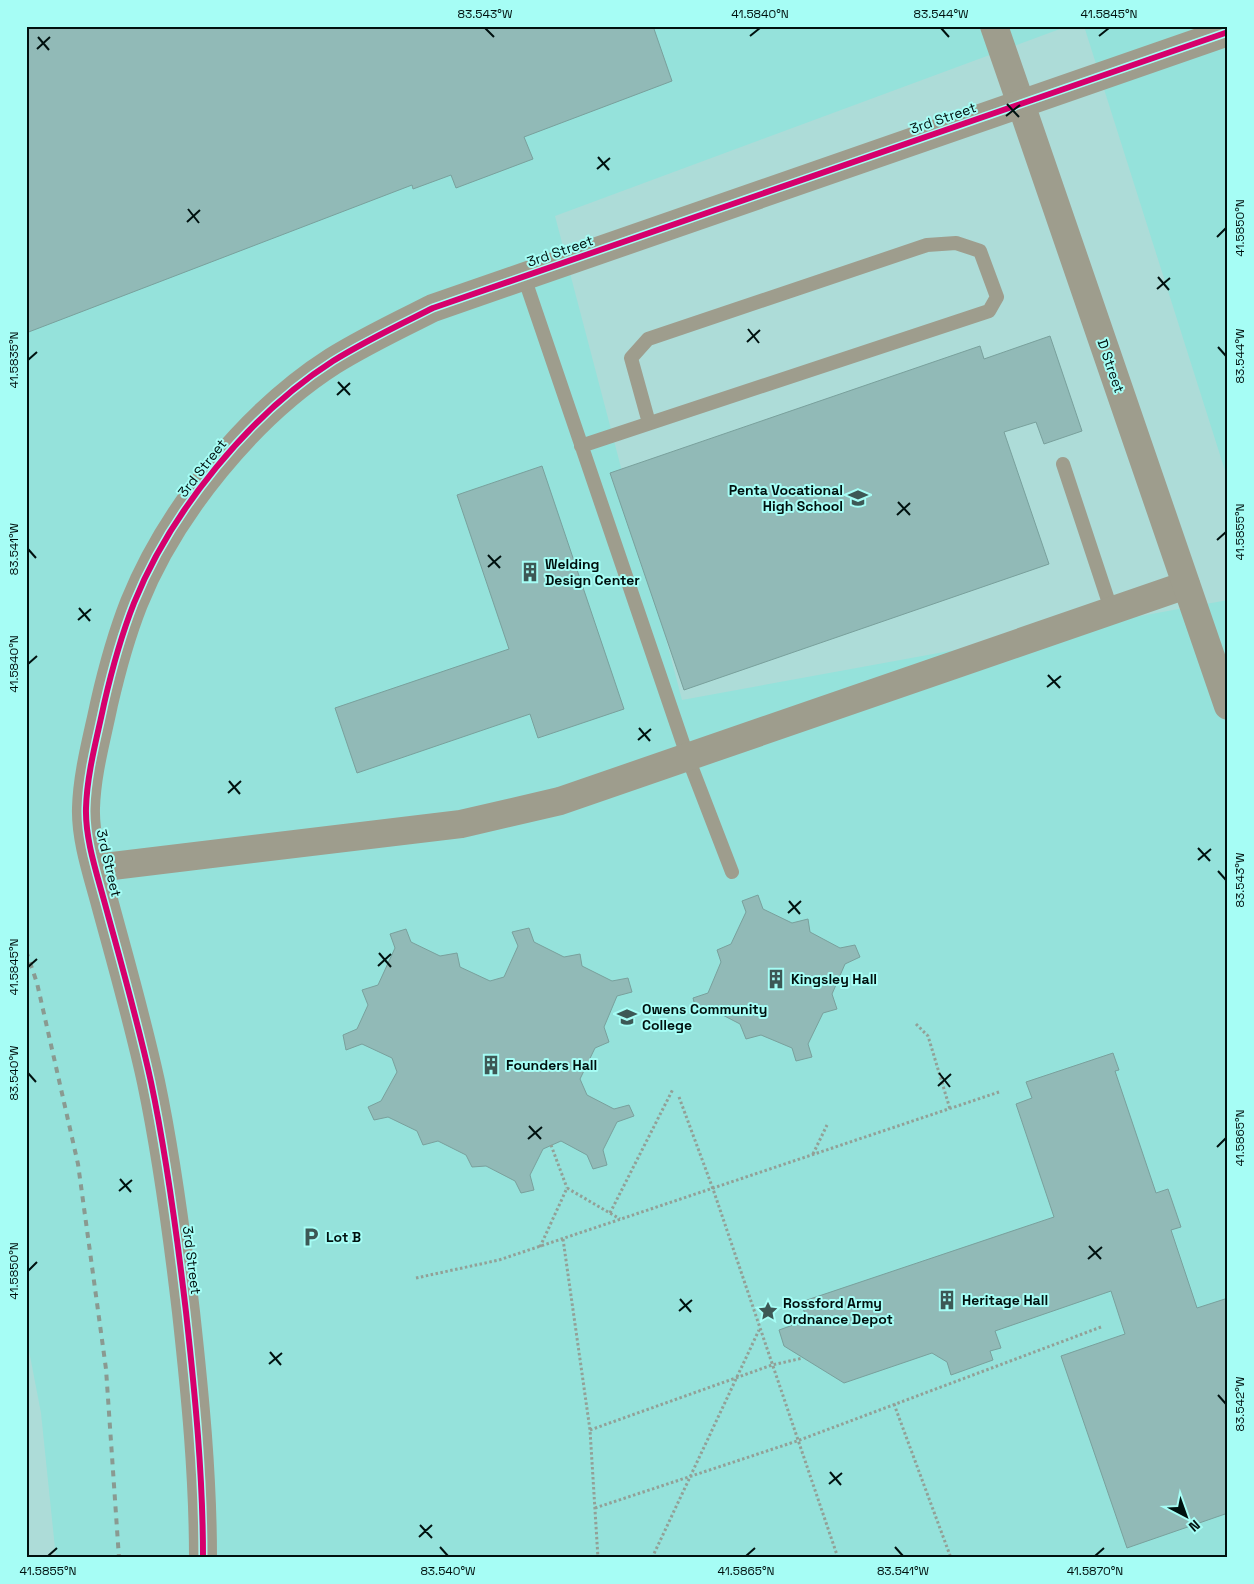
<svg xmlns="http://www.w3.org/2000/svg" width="1254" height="1584" viewBox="0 0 1254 1584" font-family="'Space Grotesk',sans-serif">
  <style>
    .built { fill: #95e2db }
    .building { fill: #91bab7; stroke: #79a09c }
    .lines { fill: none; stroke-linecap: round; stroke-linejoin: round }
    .path { stroke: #92a097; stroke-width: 3; stroke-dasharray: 2.5 2.5; stroke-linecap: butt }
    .service { stroke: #9e9d8d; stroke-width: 14 }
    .minor { stroke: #9e9d8d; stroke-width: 28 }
    .tertiary { stroke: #9e9d8d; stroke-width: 28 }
    .rail { stroke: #8a9a91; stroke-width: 4; stroke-dasharray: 6 6; stroke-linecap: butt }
    .cycleway-casing { stroke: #a6fdf5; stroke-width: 9 }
    .cycleway { stroke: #d6006c; stroke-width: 6 }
    .ticks { fill: none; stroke: #00110f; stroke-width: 2 }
    .labels { text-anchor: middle; stroke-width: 4; stroke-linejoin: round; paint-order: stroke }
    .street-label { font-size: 14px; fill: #00110f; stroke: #a6fdf5 }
    .poi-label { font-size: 14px; font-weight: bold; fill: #00110f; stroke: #a6fdf5; text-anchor: start }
    .neatline { fill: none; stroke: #00110f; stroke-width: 2 }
    .ticks-label { font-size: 12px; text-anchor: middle; fill: #00110f }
  </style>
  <rect width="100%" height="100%" fill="#addcd8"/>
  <path class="built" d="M26 26H1068L555 216 682 700 1228 600V1558H56L41 1413 26 1335Z
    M1084 26H1228V480Z"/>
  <path class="building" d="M26 26H653L672 81 524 137 533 159 456 188 451 175 413 189 412 185 26 333Z
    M1050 336 1082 431 1044 444 1036 422 1004 432 1049 564 684 690 610 473 980 346 984 359Z
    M542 466 624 709 538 738 530 714 357 773 335 708 509 649 457 495Z
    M758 895 763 909 792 923 808 919 810 932 840 948 855 945 860 957 845 964 832 994 837 1009 823 1013 808 1044 812 1057 796 1061 792 1048 761 1035 746 1039 740 1024 711 1009 697 1013 693 998 708 993 721 962 717 950 731 944 746 912 742 901Z
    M529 928 534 942 564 957 580 954 582 966 612 981 628 978 632 992 617 996 604 1027 609 1042 595 1048 580 1079 587 1095 614 1109 629 1105 634 1116 617 1122 603 1150 607 1165 593 1169 587 1155 561 1141 543 1149 530 1175 534 1190 521 1193 515 1181 486 1166 472 1167 466 1155 438 1141 423 1145 417 1131 388 1117 374 1120 368 1107 381 1101 397 1072 392 1058 362 1044 346 1050 343 1035 357 1029 368 1005 362 990 378 985 395 948 390 934 406 929 411 942 440 956 457 953 460 967 490 981 504 977 518 946 512 932Z
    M1113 1053 1119 1070 1115 1071 1156 1193 1168 1189 1181 1227 1171 1230 1197 1308 1228 1298V1513L1127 1548 1061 1356 1125 1334 1111 1291 995 1331 1001 1348 990 1351 993 1360 951 1375 947 1362 932 1353 844 1383 784 1346 779 1330 807 1320 801 1302 1054 1217 1016 1104 1032 1098 1026 1082Z"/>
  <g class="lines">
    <path class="path" d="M916 1024 928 1036 950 1109
      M679 1097 713 1189 838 1558
      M551 1145 567 1188
      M813 1154 827 1125
      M610 1213 673 1089
      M563 1239 590 1430 598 1558
      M540 1247 567 1188 620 1219
      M416 1278 499 1260 999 1092
      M894 1404 951 1558
      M590 1430 772 1365 803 1358
      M595 1508 797 1441 1101 1327
      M652 1558 759 1330"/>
    <path class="service" d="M524 277 688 758 732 872
      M581 446 989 311 997 297 980 251 956 243 927 245 648 339 631 358 649 423
      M1063 464 1112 612"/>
    <path class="minor" d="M994 26 1021 104
      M96 868 461 824 560 801 1186 585"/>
    <path class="tertiary" d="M1021 104 1228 706
      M203 1558C203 1475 195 1394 186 1312 177 1235 167 1158 151 1082 138 1022 121 963 105 904 97 874 85 839 86 808 87 773 97 738 104 704 112 669 121 636 134 603 171 511 250 414 333 361 365 341 399 325 433 308L1228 32"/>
    <path class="rail" d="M26 951 37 983 78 1164 106 1369 119 1558"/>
    <defs>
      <path id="cycleway" d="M203 1558C203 1475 195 1394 186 1312 177 1235 167 1158 151 1082 138 1022 121 963 105 904 97 874 85 839 86 808 87 773 97 738 104 704 112 669 121 636 134 603 171 511 250 414 333 361 365 341 399 325 433 308L1228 32"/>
    </defs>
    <use href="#cycleway" class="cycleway-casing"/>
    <use href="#cycleway" class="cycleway"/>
  </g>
  <path class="ticks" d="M485 28 494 37M941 28 949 37M750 36 760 28M1099 36 1109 28M38 37 49 50M37 49 50 37M1007 104 1019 117M1006 116 1020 105M598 157 609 170M597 169 610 158M188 209 199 223M187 222 200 210M1217 237 1226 228M1158 277 1169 290M1157 289 1170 278M748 329 759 343M747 342 760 330M1218 347 1226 356M28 360 37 352M338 382 350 395M337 395 350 383M898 502 910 515M897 515 910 503M1217 540 1226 532M28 549 36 558M488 555 500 568M488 567 501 556M79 608 90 621M78 620 91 609M28 664 37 656M1048 675 1060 688M1047 687 1061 676M639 728 650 741M638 740 651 729M229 781 240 794M228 793 241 781M1198 848 1210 861M1198 860 1211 849M1218 871 1226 880M789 901 800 914M788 913 801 901M379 953 391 967M378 966 391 954M28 967 37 959M28 1073 36 1082M939 1073 950 1087M938 1086 951 1074M529 1126 541 1139M528 1139 542 1127M1217 1147 1226 1138M120 1179 131 1192M119 1191 132 1180M1089 1246 1101 1259M1088 1259 1102 1247M28 1271 37 1262M680 1299 691 1312M679 1311 692 1300M270 1352 281 1365M269 1364 282 1353M1218 1395 1226 1404M830 1472 841 1485M829 1484 842 1473M420 1525 432 1538M419 1537 432 1525M440 1547 448 1556M895 1547 903 1556M48 1556 57 1548M746 1556 755 1548M1095 1556 1104 1548"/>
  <defs>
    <symbol id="school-bare" viewBox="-9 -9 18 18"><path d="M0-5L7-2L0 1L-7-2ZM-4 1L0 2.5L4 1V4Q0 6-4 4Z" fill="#3d5855" stroke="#a6fdf5" stroke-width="2.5" paint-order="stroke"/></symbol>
    <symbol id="building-bare" viewBox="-9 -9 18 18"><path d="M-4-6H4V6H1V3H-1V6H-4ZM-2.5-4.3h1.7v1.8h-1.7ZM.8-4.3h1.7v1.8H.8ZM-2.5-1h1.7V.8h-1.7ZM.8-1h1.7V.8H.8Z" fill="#3d5855" stroke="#a6fdf5" stroke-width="2.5" paint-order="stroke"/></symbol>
    <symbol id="university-bare" viewBox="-9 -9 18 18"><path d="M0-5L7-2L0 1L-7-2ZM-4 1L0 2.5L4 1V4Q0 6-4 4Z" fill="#3d5855" stroke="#a6fdf5" stroke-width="2.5" paint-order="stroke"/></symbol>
    <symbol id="parking-bare" viewBox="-9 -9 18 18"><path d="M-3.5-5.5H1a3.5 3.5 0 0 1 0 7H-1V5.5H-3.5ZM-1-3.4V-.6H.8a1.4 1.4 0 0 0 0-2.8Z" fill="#3d5855" stroke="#a6fdf5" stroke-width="2.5" paint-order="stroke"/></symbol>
    <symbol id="sight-bare" viewBox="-9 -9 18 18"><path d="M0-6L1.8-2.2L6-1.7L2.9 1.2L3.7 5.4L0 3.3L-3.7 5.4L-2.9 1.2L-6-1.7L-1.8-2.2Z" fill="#3d5855" stroke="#a6fdf5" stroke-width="2.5" paint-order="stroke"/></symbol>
  </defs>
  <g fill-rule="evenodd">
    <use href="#school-bare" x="844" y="484" width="28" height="28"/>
    <use href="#building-bare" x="516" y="558" width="28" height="28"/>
    <use href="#building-bare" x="762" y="965" width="28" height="28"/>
    <use href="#university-bare" x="613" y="1003" width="28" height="28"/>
    <use href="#building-bare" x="477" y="1051" width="28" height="28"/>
    <use href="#parking-bare" x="297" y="1223" width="28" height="28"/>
    <use href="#building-bare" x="933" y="1286" width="28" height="28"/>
    <use href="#sight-bare" x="754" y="1297" width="28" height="28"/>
  </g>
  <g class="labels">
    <g class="street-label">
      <text transform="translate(943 118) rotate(-19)" y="5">3rd Street</text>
      <text transform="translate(560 251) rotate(-19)" y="5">3rd Street</text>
      <text transform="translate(1111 366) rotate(71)" y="5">D Street</text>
      <text transform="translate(202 468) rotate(-52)" y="5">3rd Street</text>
      <text transform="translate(109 863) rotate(77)" y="5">3rd Street</text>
      <text transform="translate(192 1260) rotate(83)" y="5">3rd Street</text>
    </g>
    <g class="poi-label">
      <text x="843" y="495" text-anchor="end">Penta Vocational<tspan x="843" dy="16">High School</tspan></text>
      <text x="545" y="569">Welding<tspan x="545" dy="16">Design Center</tspan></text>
      <text x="791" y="984">Kingsley Hall</text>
      <text x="642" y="1014">Owens Community<tspan x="642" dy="16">College</tspan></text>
      <text x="506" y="1070">Founders Hall</text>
      <text x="326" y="1242">Lot B</text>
      <text x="962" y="1305">Heritage Hall</text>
      <text x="783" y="1308">Rossford Army<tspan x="783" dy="16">Ordnance Depot</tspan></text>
    </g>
  </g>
  <rect width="1254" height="1584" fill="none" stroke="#a6fdf5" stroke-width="55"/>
  <g transform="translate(1186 1516) rotate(139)" stroke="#a6fdf5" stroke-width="4" paint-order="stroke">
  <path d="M0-4L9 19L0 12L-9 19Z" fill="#00110f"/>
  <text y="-8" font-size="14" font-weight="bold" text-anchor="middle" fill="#00110f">N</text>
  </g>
  <rect x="28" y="28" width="1198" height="1528" class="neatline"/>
  <g class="ticks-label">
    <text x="485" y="18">83.543°W</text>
    <text x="760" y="18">41.5840°N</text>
    <text x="941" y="18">83.544°W</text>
    <text x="1109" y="18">41.5845°N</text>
    <text transform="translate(1240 228) rotate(-90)" y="4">41.5850°N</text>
    <text transform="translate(1240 356) rotate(-90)" y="4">83.544°W</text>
    <text transform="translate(14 360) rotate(-90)" y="4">41.5835°N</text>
    <text transform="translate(1240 532) rotate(-90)" y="4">41.5855°N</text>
    <text transform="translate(14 549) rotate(-90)" y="4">83.541°W</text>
    <text transform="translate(14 664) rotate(-90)" y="4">41.5840°N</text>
    <text transform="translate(1240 880) rotate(-90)" y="4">83.543°W</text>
    <text transform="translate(14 967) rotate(-90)" y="4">41.5845°N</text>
    <text transform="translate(14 1073) rotate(-90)" y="4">83.540°W</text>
    <text transform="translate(1240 1138) rotate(-90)" y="4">41.5865°N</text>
    <text transform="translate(14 1271) rotate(-90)" y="4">41.5850°N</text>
    <text transform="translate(1240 1404) rotate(-90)" y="4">83.542°W</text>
    <text x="48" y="1575">41.5855°N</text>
    <text x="448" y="1575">83.540°W</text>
    <text x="746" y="1575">41.5865°N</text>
    <text x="903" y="1575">83.541°W</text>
    <text x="1095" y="1575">41.5870°N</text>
  </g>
</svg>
